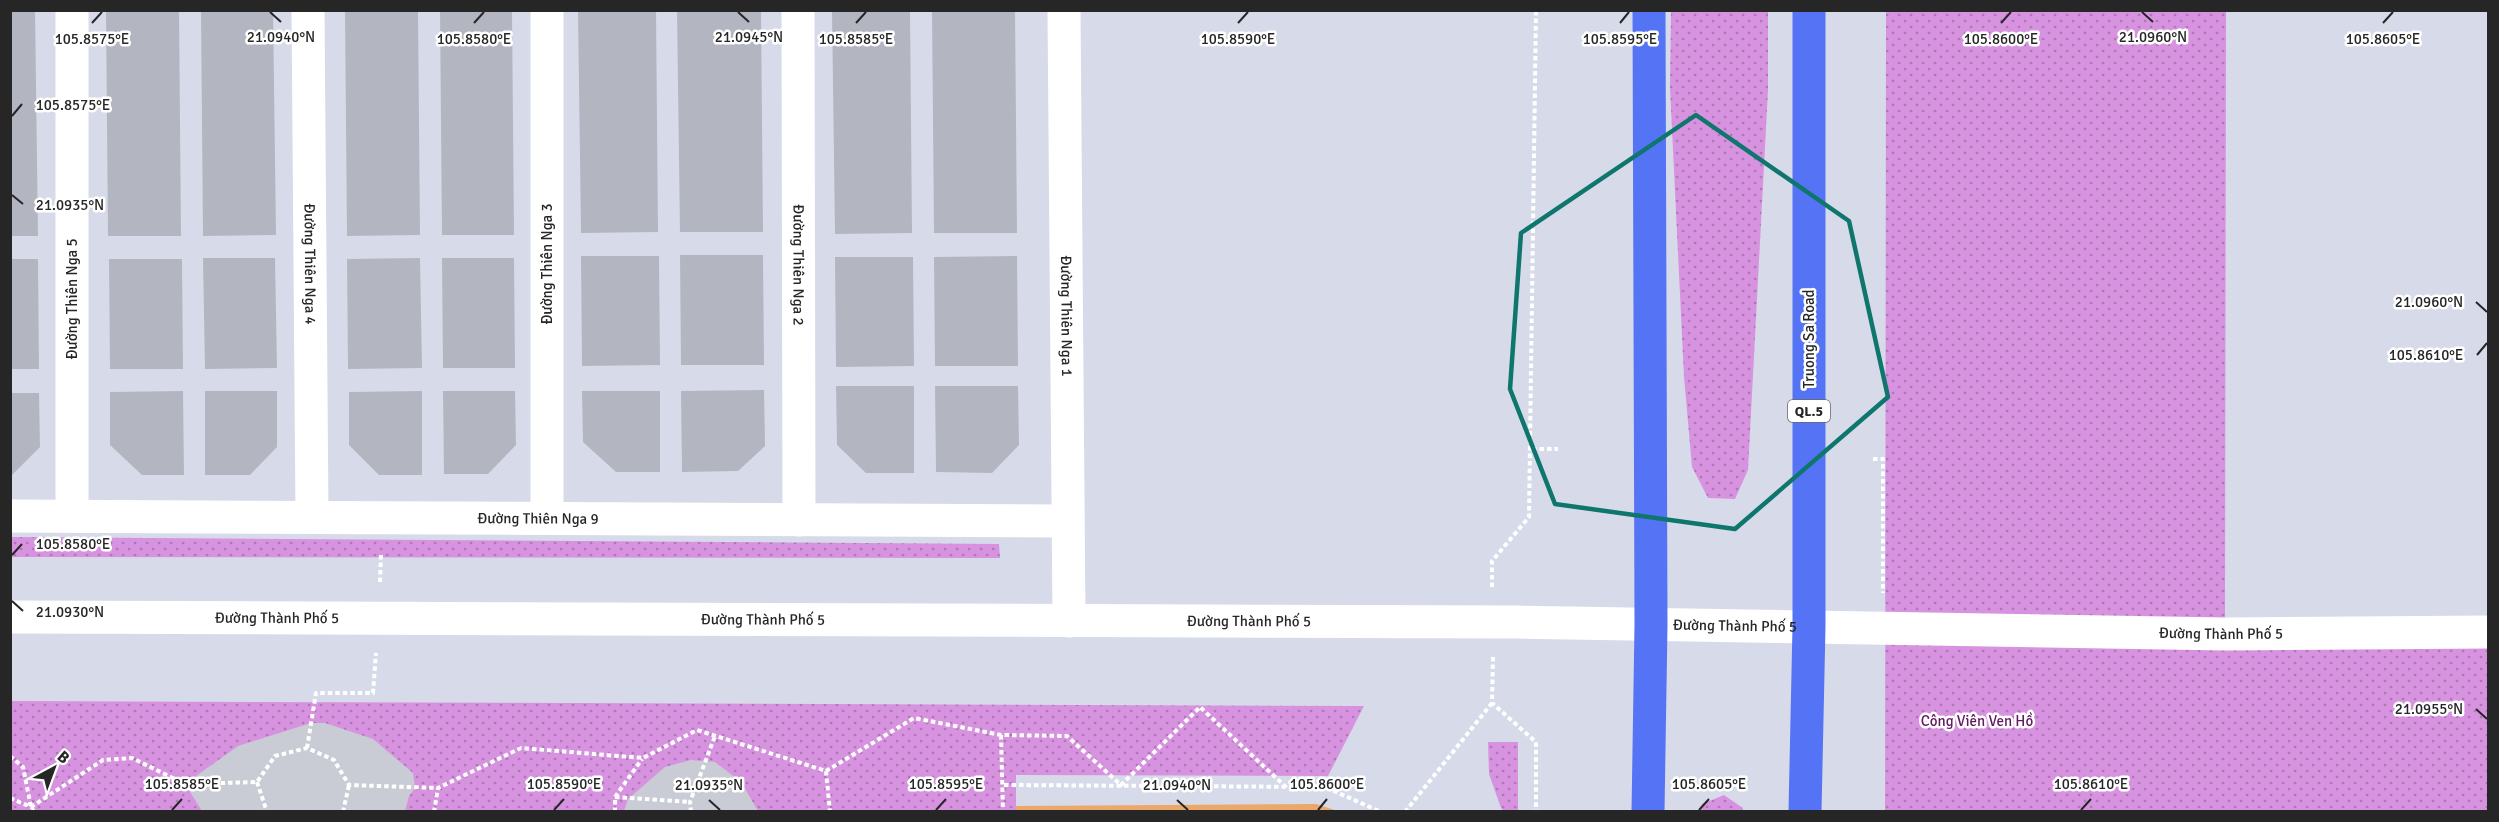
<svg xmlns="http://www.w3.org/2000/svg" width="2499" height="822" viewBox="0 0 2499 822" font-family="Signika,sans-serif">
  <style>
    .green { fill: url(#green-dots) }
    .plaza { fill: #caccd5 }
    .water { fill: #eca86a }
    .building { fill: #b3b6c0 }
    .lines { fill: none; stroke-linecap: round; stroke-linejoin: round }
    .path { stroke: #fff; stroke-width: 4; stroke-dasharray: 4.5 3; stroke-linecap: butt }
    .minor { stroke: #fff; stroke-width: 33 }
    .tertiary { stroke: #fff; stroke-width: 33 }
    .trunk { stroke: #5474f5; stroke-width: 33 }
    .marked { fill: none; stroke: #0f766e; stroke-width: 4.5; stroke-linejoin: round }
    .ticks { fill: none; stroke: #262626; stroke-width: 2 }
    .labels { text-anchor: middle; stroke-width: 5; stroke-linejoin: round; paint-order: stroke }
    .shield { fill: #fff; stroke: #676767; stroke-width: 1.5 }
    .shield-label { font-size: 14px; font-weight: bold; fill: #262626 }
    .street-label { font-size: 15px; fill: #262626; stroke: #fff }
    .park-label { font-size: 15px; fill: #611960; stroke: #fff }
    .ticks-label { font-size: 15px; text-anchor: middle; fill: #262626; stroke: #fff; stroke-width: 5; stroke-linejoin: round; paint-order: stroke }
  </style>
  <defs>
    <pattern id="green-dots" width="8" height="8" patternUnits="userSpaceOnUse" patternTransform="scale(1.5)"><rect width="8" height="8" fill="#d793e0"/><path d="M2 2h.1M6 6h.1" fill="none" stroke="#ae78b5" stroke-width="1.8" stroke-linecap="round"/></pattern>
  </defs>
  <rect width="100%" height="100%" fill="#d7dbe9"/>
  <path class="green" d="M1671 11H1768V90L1748 470 1735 499 1708 498 1692 467 1684 377 1670 88Z
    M1886 11H2226L2225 633 2488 632V811L1885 812Z
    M11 537 999 544 1000 558 11 557Z
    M11 701 1364 706 1328 776 1016 775V811L11 812Z
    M1488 742H1518V811H1503L1501 808 1489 774Z
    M1724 795 1743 808V811H1701L1702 804Z"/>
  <path class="plaza" d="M311 723H325L373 739 413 773 415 788 409 796 405 811H202L185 784 238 746Z
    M691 760 715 762 741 782 758 811H624L628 799 665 767Z"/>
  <path class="water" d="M1316 804 1338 811H1016V806Z"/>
  <path class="building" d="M10 10H35L38 236H10Z
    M106 10H179L181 236H108Z
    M201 10H273L276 235 203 236Z
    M345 10H418L420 235 347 236Z
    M440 10H512L514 235H442Z
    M578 10H656L658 232 581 233Z
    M677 10H761L763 232H680Z
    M832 10H910L912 233 835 234Z
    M932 10H1015L1017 233H934Z
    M680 255H763L764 365H681Z
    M581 256H659L660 365 582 366Z
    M1017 256 1018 366H935L934 257Z
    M835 257H913L914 366 836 367Z
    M203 258H275L277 368 205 369Z
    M420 258 422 368 348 369 347 259Z
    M442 258H514L515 368H443Z
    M10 259H38L39 369H10Z
    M109 259H182L183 369H110Z
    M836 386H914V473H866L837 445Z
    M935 386H1018L1019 445 992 473 936 472Z
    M764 390 765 446 738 471 682 472 681 391Z
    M183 391 184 475H142L110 445V392Z
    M205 391H277V447L250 475H205Z
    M422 391V475H379L349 445V392Z
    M443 391H515L516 445 488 474H444Z
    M582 391H660V472H616L583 442Z
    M10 393H39L40 447 10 477Z"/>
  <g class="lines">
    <path class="path" d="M1532 449H1558
      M1873 459H1883V593
      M380 582 381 554
      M1492 587V561L1529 517 1536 10
      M1493 657 1492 703 1536 742V812
      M1001 735 1003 812
      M307 748 316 693H373L376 653
      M10 756 23 767 31 807 34 812
      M826 771 830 812
      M257 782 267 812
      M1004 785 1325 787 1381 812
      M615 797 690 802
      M10 798 31 807 103 760 132 758 185 784 257 782 275 756 307 748 334 760 349 785 438 788
      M343 812 349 785
      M434 812 438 788 521 748 643 758 697 730 826 771 914 718 1001 735 1067 736 1121 785 1200 707 1287 788
      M615 812V797L642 759
      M691 812 690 802 715 736
      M1405 812 1492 703"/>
    <g class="minor">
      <path id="s1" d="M308 10 312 517"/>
      <path d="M547 10V518"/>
      <path id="s2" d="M798 10 799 520"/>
      <path id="s3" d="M1064 10 1069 621"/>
      <path id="s4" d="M10 516 1067 521"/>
      <path d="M72 516V10"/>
    </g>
    <path class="tertiary" id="s5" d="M10 617 1515 622 2225 634 2488 632"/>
    <path class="trunk" d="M1648 812 1651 625 1649 10
      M1805 812 1809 626V10"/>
  </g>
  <path class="marked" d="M1696 115 1849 221 1888 397 1735 529 1555 504 1510 389 1521 233Z"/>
  <path class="ticks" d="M270 12 281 22M738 12 749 22M2142 12 2153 22M92 23 102 12M474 23 484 12M856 23 866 12M1238 23 1248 12M1620 23 1629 12M2001 23 2011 12M2383 23 2393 12M12 116 22 104M12 195 23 204M2476 302 2487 312M2477 355 2487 343M12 555 22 544M12 601 23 611M2476 709 2487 719M709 800 720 810M1177 800 1188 810M172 810 182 799M554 810 564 799M936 810 946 799M1318 810 1327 799M1699 810 1709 799M2081 810 2091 799"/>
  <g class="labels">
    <rect class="shield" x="1788" y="400" width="42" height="22" rx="4.5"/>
    <g class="shield-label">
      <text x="1809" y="416">QL.5</text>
    </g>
    <g class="street-label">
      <text dy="5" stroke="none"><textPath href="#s1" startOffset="254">Đường Thiên Nga 4</textPath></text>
      <text transform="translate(547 264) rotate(-90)" y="5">Đường Thiên Nga 3</text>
      <text dy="5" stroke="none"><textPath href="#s2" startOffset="255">Đường Thiên Nga 2</textPath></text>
      <text transform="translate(72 299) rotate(-90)" y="5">Đường Thiên Nga 5</text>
      <text dy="5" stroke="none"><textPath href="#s3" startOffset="306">Đường Thiên Nga 1</textPath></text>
      <text transform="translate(1809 339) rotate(-90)" y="5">Truong Sa Road</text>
      <text dy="5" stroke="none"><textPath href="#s4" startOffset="528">Đường Thiên Nga 9</textPath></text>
      <text dy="5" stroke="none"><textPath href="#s5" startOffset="267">Đường Thành Phố 5</textPath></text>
      <text dy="5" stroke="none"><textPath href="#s5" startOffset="753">Đường Thành Phố 5</textPath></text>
      <text dy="5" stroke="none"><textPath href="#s5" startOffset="1239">Đường Thành Phố 5</textPath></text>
      <text dy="5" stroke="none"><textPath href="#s5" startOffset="1725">Đường Thành Phố 5</textPath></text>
      <text dy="5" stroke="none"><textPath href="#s5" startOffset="2211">Đường Thành Phố 5</textPath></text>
    </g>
    <g class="park-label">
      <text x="1977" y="726">Công Viên Ven Hồ</text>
    </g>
  </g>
  <g class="ticks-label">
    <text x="281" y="42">21.0940°N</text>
    <text x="749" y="42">21.0945°N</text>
    <text x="2153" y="42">21.0960°N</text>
    <text x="92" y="44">105.8575°E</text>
    <text x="474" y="44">105.8580°E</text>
    <text x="856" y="44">105.8585°E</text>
    <text x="1238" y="44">105.8590°E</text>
    <text x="1620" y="44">105.8595°E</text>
    <text x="2001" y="44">105.8600°E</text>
    <text x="2383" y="44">105.8605°E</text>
    <text x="73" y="110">105.8575°E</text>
    <text x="70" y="210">21.0935°N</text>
    <text x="2429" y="307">21.0960°N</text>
    <text x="2426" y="360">105.8610°E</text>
    <text x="73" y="549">105.8580°E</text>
    <text x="70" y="617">21.0930°N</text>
    <text x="2429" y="714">21.0955°N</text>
    <text x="182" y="789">105.8585°E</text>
    <text x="564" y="789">105.8590°E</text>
    <text x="946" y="789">105.8595°E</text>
    <text x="1327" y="789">105.8600°E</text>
    <text x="1709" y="789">105.8605°E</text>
    <text x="2091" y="789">105.8610°E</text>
    <text x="709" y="790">21.0935°N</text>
    <text x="1177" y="790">21.0940°N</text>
  </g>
  <rect width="2499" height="822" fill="none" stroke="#262626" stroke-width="24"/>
  <g transform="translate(54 768) rotate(41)" stroke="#ffffff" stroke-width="4.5" paint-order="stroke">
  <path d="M0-4.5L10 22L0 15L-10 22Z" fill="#262626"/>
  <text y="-9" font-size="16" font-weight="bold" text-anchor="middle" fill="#262626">B</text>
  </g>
</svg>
